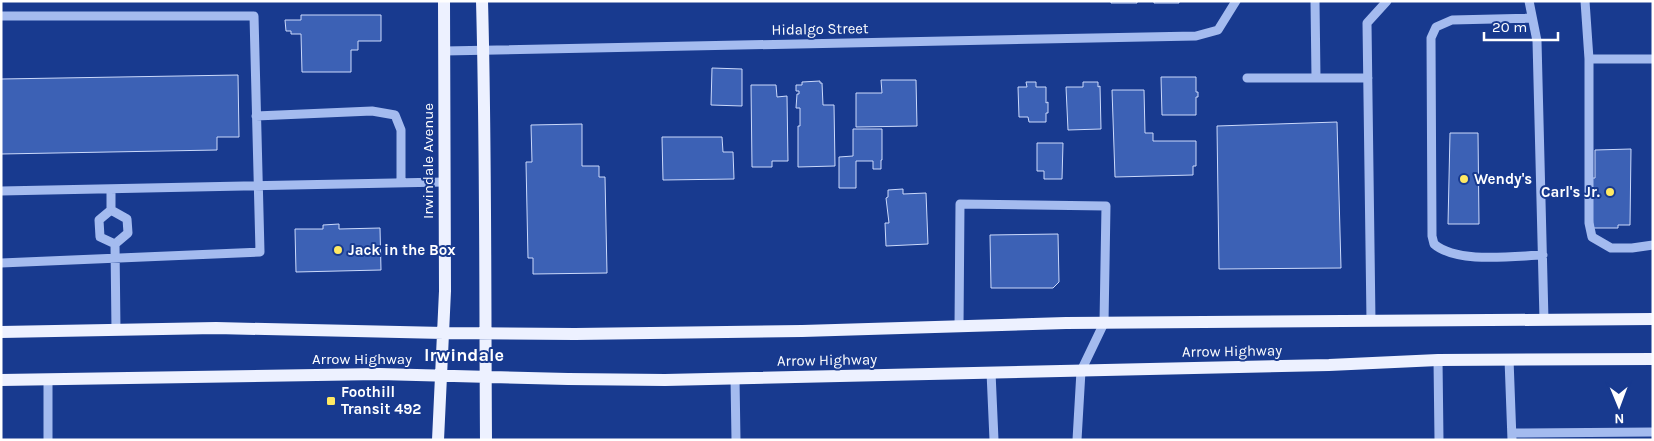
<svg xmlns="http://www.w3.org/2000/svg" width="1654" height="441" viewBox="0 0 1654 441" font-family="Karla,sans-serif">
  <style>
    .building { fill: #3c61b5; stroke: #cbd9fb }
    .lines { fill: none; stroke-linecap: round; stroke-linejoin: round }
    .minor { stroke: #a4bbef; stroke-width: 9 }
    .major { stroke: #edf1ff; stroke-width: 12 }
    .poi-dot { fill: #ffe963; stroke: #183a8f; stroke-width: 2 }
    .labels { text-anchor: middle; stroke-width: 4; stroke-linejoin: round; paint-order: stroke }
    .street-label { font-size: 15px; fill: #fff; stroke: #183a8f }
    .poi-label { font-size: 15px; font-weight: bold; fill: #fff; stroke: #183a8f; text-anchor: start }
    .quarter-label { font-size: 18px; font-weight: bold; fill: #fff; stroke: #183a8f }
  </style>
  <rect width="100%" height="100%" fill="#183a8f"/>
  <path class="building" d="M1111 1H1137V3H1111Z
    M1154 1H1179V3H1154Z
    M301 15H381V41H358V50H351V72H302L301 34H291V31H286L285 20H301Z
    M712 68 742 69V106L711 105Z
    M238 75 239 137H217V150L1 154V79Z
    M1161 77H1196V92H1198V97H1196V115H1162Z
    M881 80H916L917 126 856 127V93H882Z
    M820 81V83H822L823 105H834L835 166 798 167V126H800V108H796L797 94H799V91H796V85H802V82Z
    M1026 82H1036V87H1046V103L1048 102V113H1046V122H1029L1028 117H1019L1018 87H1027Z
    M1083 82H1098V87L1100 86 1101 129 1068 130 1066 87H1083Z
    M751 85H776L777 97 787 96 788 161H772V167H752Z
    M1112 90H1144L1145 133H1153V141H1196V166H1193V175L1115 177Z
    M1337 122 1341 268 1219 269 1217 126Z
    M582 124V166H599V177H605L607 273 533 274V258H528L526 162H532L531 125Z
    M853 129H882V160H881V169H873V161H856V188H839V157L853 156Z
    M1450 133H1478L1479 224H1448Z
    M662 137H722L723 152H733L734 179 663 180Z
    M1037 143H1063L1062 179H1044V171H1037Z
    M1631 149 1630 225H1618V228H1593L1590 178H1595V150Z
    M903 189V194L926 193 928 244 886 246 885 223H889L886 198 888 197V190Z
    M339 224V229L380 228 381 270 296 272 295 229H323V225Z
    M1058 234 1059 282 1053 288H991L990 235Z"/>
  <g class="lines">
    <path class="minor" d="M1315 1 1316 78
      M1529 1 1537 41 1544 320
      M1585 1 1589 59V223L1592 237 1611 248H1632L1653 245
      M1 16H254L260 252 1 263
      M1532 18 1452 20 1436 27 1431 38 1432 236 1434 244C1457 264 1513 256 1543 255
      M444 51 1196 36 1218 30 1236 1
      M1589 59H1653
      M1247 78H1368
      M256 116 372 111 395 115 401 130V183
      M111 189V210
      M1 191 444 182
      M111 210 127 219 128 233 115 244 100 237 99 220Z
      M115 244 116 330
      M1371 321 1367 23 1387 1
      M959 327 960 204 1106 206 1104 323 1081 371 1077 440
      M1509 359 1512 440
      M1438 360 1439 440
      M991 372 994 440
      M735 378 736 440
      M48 379V440
      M1512 433 1653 432"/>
    <path class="major" d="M482 1C486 147 485 294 486 440
      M1 332 216 328 444 333 575 334 802 331 1066 323 1653 319
      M1 380 379 374 568 379 665 380 1329 365 1438 360 1653 359
      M438 440 445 291 444 1"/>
  </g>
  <g class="poi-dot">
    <circle cx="1464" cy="179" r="5"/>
    <circle cx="1610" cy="192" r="5"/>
    <circle cx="338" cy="250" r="5"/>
    <rect x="326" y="396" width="10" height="10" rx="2.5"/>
  </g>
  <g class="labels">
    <g class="street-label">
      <text transform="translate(820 29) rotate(-1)" y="5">Hidalgo Street</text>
      <text transform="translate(428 161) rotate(-90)" y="5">Irwindale Avenue</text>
      <text transform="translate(1232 351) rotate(-1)" y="5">Arrow Highway</text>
      <text x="362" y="364">Arrow Highway</text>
      <text transform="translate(827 360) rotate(-1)" y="5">Arrow Highway</text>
    </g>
    <g class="poi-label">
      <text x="1474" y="184">Wendy's</text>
      <text x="1600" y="197" text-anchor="end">Carl's Jr.</text>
      <text x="348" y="255">Jack in the Box</text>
      <text x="341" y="397">Foothill<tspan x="341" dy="17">Transit 492</tspan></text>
    </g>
    <g class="quarter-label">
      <text x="464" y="361">Irwindale</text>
    </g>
  </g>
  <rect width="1654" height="441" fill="none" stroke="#ffffff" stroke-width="5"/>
  <g transform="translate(1619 406) rotate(179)" stroke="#183a8f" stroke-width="4" paint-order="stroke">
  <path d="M0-4L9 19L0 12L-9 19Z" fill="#ffffff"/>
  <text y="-8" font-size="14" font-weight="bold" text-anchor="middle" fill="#ffffff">N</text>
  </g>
  <path d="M1484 32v8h74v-8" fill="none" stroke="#ffffff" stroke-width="2.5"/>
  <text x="1492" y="32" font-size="15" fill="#ffffff" stroke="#183a8f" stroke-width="4" paint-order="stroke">20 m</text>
</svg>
